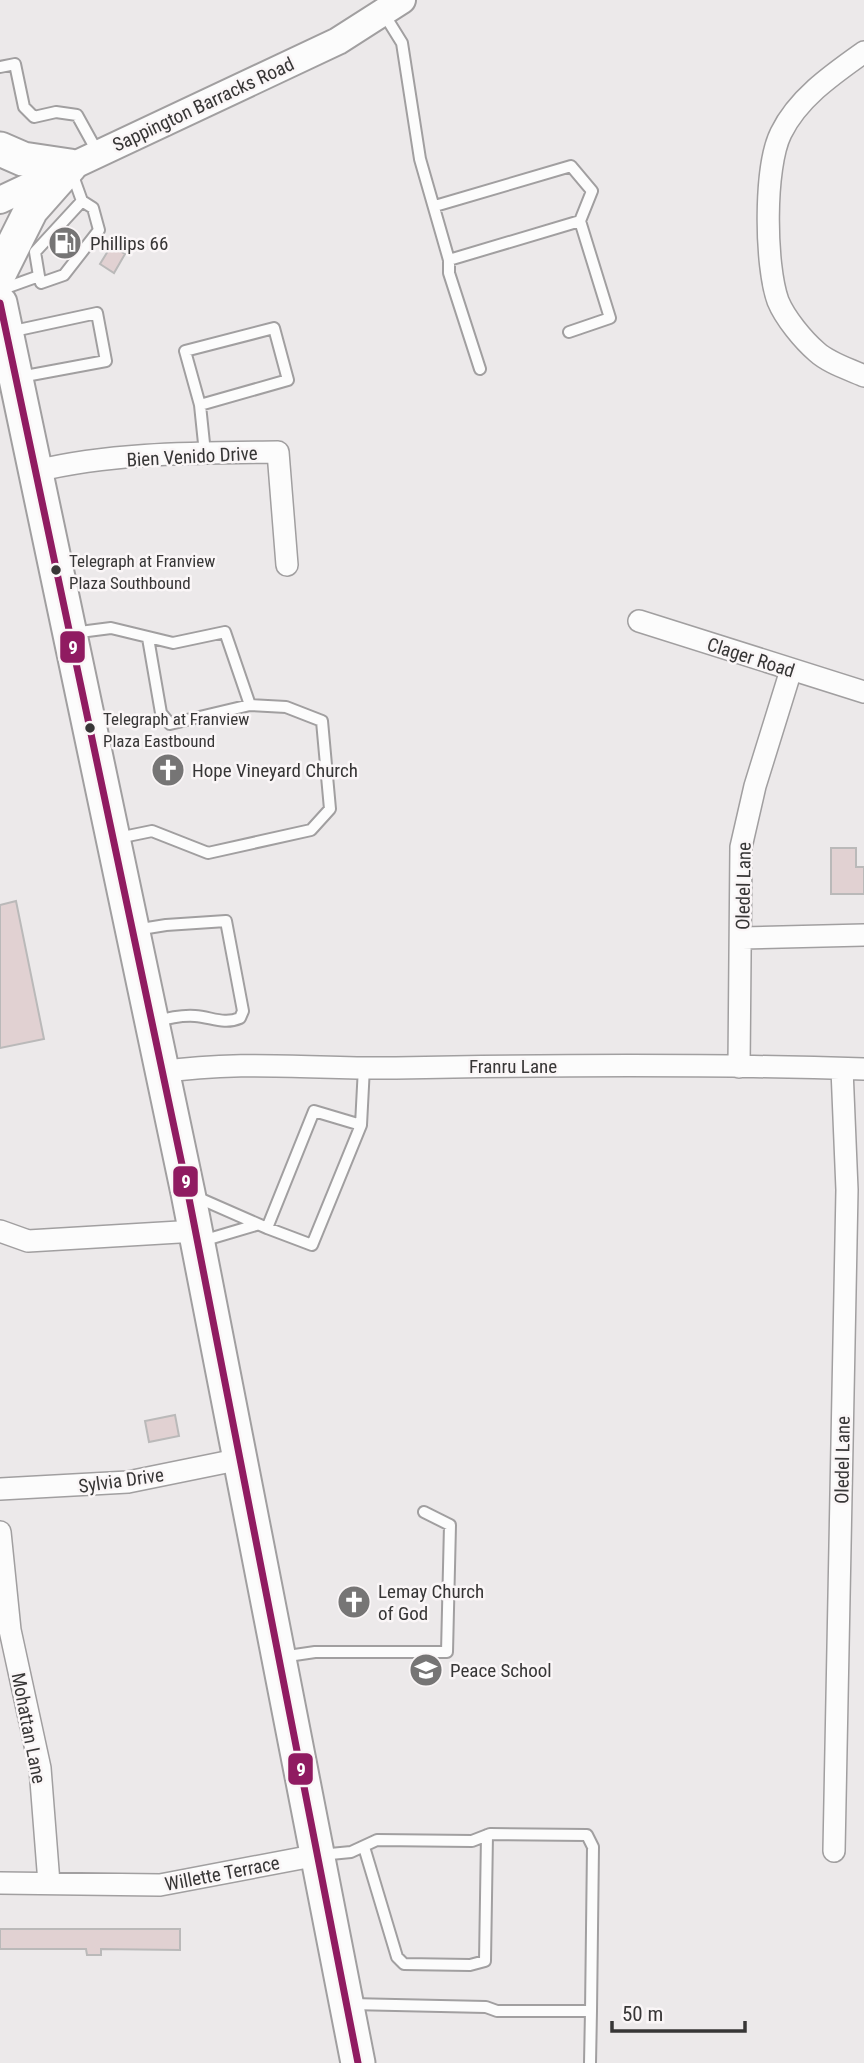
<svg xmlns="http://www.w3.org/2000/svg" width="864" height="2063" viewBox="0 0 864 2063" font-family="'Roboto Condensed',sans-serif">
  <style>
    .building { fill: #e1d1d2; stroke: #bab9b9; stroke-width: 2 }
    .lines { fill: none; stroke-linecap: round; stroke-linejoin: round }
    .service-casing { stroke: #a19fa0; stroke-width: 14 }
    .minor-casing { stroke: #a19fa0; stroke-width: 24 }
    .tertiary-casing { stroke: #a19fa0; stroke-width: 30 }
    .primary-casing { stroke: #a19fa0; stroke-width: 37 }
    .service { stroke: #fcfcfc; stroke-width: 10 }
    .minor { stroke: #fcfcfc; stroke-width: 21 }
    .tertiary { stroke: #fcfcfc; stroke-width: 26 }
    .primary { stroke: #fcfcfc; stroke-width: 33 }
    .bus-1-casing { stroke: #faf6f7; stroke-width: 12 }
    .bus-1 { stroke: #901b61; stroke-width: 7 }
    .bus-dot { fill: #373636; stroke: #faf6f7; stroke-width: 2.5 }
    .labels { text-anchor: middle; stroke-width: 5; stroke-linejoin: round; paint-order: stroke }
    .bus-label { font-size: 17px; fill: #373636; stroke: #faf6f7; text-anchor: start }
    .street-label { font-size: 19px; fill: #373636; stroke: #faf6f7 }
    .poi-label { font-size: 19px; fill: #373636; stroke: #faf6f7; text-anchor: start }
    .line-badge { stroke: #faf6f7; stroke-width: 2.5 }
    .badge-label { font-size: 19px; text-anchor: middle; font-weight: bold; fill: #fff }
  </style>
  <rect width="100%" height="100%" fill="#ece9ea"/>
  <path class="building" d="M111 246 125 254 114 273 100 264Z
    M831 848H856V867H864V894H831Z
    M16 901 44 1039 0 1048V905Z
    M175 1415 179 1436 149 1442 145 1421Z
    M0 1929H180V1950L101 1949V1955H87L86 1949H0Z"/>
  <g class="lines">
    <defs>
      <path id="service" d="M384 14 402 43 420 159 449 260V273L480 369
        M0 67 15 64 24 107 34 117 56 112 77 115 98 153
        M435 206 571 166 592 191 580 221 610 318 569 332
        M449 260 580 221
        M39 276 35 252 82 201
        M0 290 39 276 41 283 64 275 99 230 93 208 82 201 72 173
        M9 332 97 313 106 361 20 377
        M200 405 288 380 274 328 185 351 200 405 205 453
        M72 633 111 628 173 643 225 632 250 705 286 707 322 721 330 809 311 830 208 853 152 831 118 838
        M148 638 161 713 170 724 250 705
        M135 930 166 925 226 921 243 1011 240 1018C224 1025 211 1017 195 1016 181 1015 168 1018 155 1022
        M361 1125 314 1111 267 1228 312 1245 361 1125 364 1067
        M194 1196 267 1228
        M202 1241 256 1225
        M281 1657 315 1652H447L450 1525 424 1512
        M364 1847 397 1957 404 1964 470 1965 485 1961 487 1835
        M320 1855 351 1852 377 1840 472 1841 490 1834 587 1835 593 1847 591 2011H497L486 2007 350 2004
        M590 2063 591 2011"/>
      <path id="minor" d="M864 52C833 74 798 98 781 133 764 167 765 265 778 301 785 318 803 340 817 352 829 363 849 369 864 376
        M36 471C114 452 198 453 278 452L287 565
        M639 621 864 692
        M742 938 864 935
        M739 1067 741 847 755 786 791 670
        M162 1072C240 1060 317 1069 396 1068 552 1065 708 1064 864 1069
        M0 1231 28 1241 196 1231
        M0 1489 128 1482 241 1459
        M0 1532 10 1630 40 1768 49 1883
        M834 1851 847 1190 842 1069
        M0 1883 160 1885 318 1855"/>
      <path id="tertiary" d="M0 200 338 41 402 0"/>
      <path id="primary" d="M0 149 23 159 70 166
        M0 272 31 210 70 166
        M0 303 188 1193 358 2063"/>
    </defs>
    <use href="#service" class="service-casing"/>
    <use href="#minor" class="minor-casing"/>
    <use href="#tertiary" class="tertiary-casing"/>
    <use href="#primary" class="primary-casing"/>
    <use href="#service" class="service"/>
    <use href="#minor" class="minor"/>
    <use href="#tertiary" class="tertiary"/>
    <use href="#primary" class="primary"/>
    <defs>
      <path id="bus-1" d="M0 303 188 1193 358 2063"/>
    </defs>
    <use href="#bus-1" class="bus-1-casing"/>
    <use href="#bus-1" class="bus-1"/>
  </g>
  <defs>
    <symbol id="fuel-disc" viewBox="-11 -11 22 22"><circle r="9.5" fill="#767575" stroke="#faf6f7"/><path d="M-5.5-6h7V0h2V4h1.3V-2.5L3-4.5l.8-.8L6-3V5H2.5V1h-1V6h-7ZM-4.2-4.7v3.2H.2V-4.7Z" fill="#fff"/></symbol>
    <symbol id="church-disc" viewBox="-11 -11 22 22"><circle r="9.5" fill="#767575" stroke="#faf6f7"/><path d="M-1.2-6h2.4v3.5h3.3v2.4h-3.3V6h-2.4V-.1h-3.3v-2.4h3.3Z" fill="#fff"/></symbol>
    <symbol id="school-disc" viewBox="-11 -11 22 22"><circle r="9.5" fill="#767575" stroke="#faf6f7"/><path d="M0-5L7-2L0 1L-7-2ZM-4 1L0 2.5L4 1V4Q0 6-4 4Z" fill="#fff"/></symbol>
  </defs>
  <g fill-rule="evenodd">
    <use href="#fuel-disc" x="46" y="224" width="38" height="38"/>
    <use href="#church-disc" x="149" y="751" width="38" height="38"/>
    <use href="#church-disc" x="335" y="1583" width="38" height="38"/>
    <use href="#school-disc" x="407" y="1651" width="38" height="38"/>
  </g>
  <g class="bus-dot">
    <circle cx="56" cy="570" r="6"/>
    <circle cx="90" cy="728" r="6"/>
  </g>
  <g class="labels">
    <g class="bus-label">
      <text x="69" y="567">Telegraph at Franview<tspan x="69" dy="22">Plaza Southbound</tspan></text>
      <text x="103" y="725">Telegraph at Franview<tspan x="103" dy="22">Plaza Eastbound</tspan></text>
    </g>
    <g class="street-label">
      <text transform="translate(203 104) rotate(-25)" y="7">Sappington Barracks Road</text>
      <text transform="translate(192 456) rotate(-3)" y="7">Bien Venido Drive</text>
      <text transform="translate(751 657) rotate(18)" y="7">Clager Road</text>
      <text transform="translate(743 886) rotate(-89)" y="7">Oledel Lane</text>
      <text x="513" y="1073">Franru Lane</text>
      <text transform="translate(842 1460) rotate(-89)" y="7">Oledel Lane</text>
      <text transform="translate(121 1480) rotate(-8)" y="7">Sylvia Drive</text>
      <text transform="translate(29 1728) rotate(79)" y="7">Mohattan Lane</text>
      <text transform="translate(222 1873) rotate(-11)" y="7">Willette Terrace</text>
    </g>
    <g class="poi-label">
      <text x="90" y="250">Phillips 66</text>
      <text x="192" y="777">Hope Vineyard Church</text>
      <text x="378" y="1598">Lemay Church<tspan x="378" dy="22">of God</tspan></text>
      <text x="450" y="1677">Peace School</text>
    </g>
  </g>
  <g class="line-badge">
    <rect x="59" y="630" width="27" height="34" rx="7" fill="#901b61"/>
    <rect x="172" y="1165" width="27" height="33" rx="7" fill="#901b61"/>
    <rect x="287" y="1752" width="27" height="34" rx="7" fill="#901b61"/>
  </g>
  <g class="badge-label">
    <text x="73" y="654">9</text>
    <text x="186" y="1188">9</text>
    <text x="301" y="1776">9</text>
  </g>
  <path d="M612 2021v10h133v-10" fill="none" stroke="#373636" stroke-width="3.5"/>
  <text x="622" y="2021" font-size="21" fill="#373636" stroke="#faf6f7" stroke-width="5" paint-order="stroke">50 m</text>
</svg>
